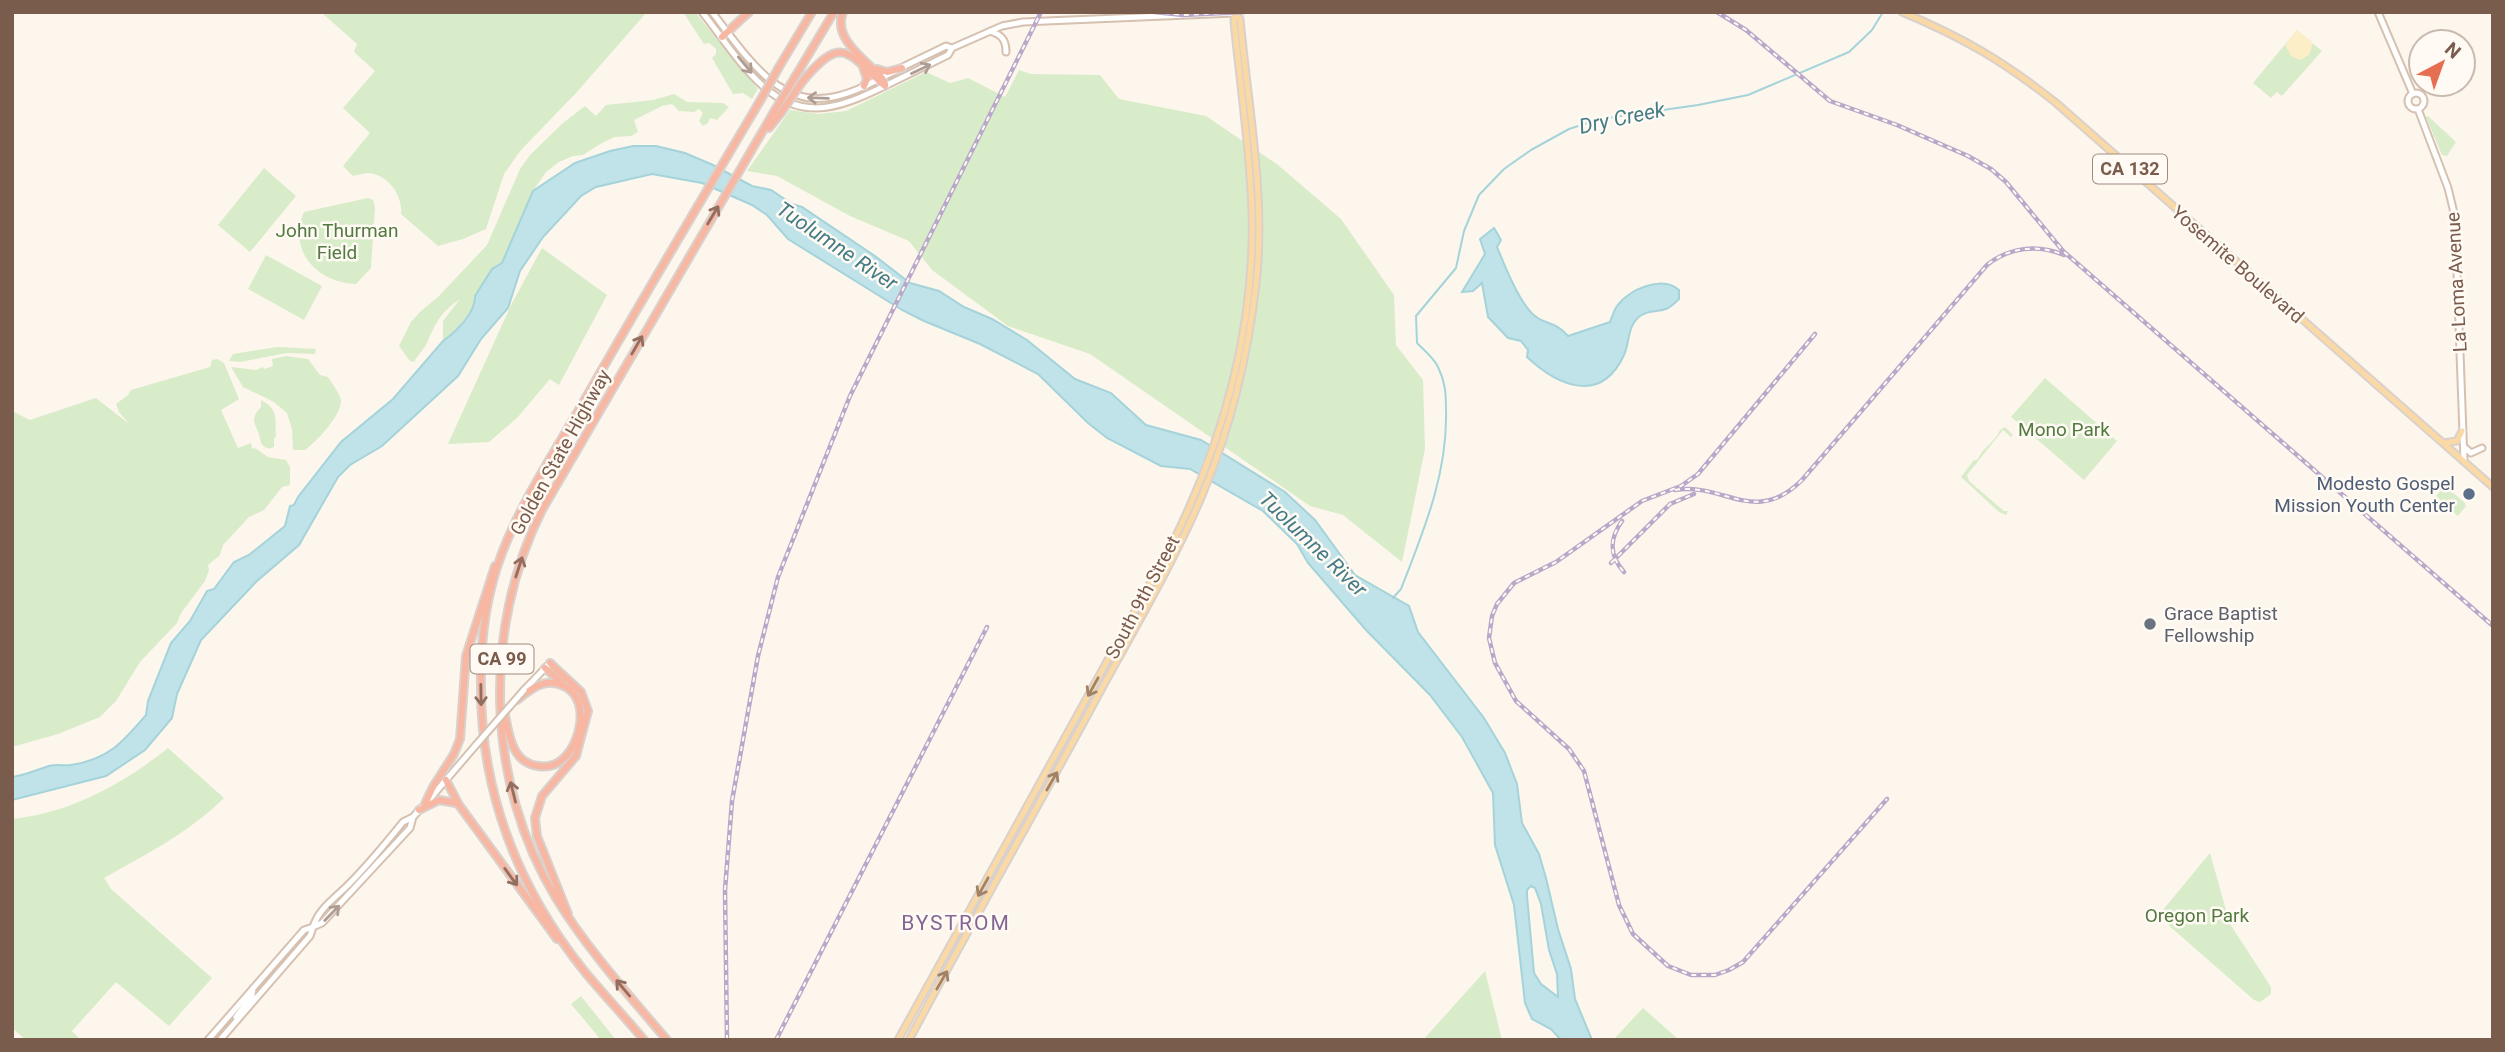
<svg xmlns="http://www.w3.org/2000/svg" width="2505" height="1052" viewBox="0 0 2505 1052" font-family="Roboto,sans-serif">
  <style>
    .green { fill: #d8ecc9 }
    .sand { fill: #fcefc7 }
    .water { fill: #bfe3e8; stroke: #a5d3da; stroke-width: 2; fill-rule: evenodd }
    .lines { fill: none; stroke-linecap: round; stroke-linejoin: round }
    .stream { stroke: #a5d3da; stroke-width: 2 }
    .secondary-casing { stroke: #d6c0b0; stroke-width: 9 }
    .primary-casing { stroke: #dad1cd; stroke-width: 9 }
    .motorway-casing { stroke: #dad1cd; stroke-width: 10 }
    .secondary { stroke: #fff; stroke-width: 5 }
    .primary { stroke: #fbd9a5; stroke-width: 5 }
    .motorway { stroke: #f7b7a3; stroke-width: 6 }
    .rail-casing { stroke: #b9a8c9; stroke-width: 4.5 }
    .rail { stroke: #fffaf3; stroke-width: 2; stroke-dasharray: 5; stroke-linecap: butt }
    .secondary-bridge-casing { stroke: #d6c0b0; stroke-width: 9; stroke-linecap: butt }
    .motorway-bridge-casing { stroke: #dad1cd; stroke-width: 10; stroke-linecap: butt }
    .secondary-bridge { stroke: #fff; stroke-width: 5 }
    .motorway-bridge { stroke: #f7b7a3; stroke-width: 6 }
    .oneway { stroke: #af9d94 }
    .oneway2 { stroke: #936e5e }
    .oneway3 { stroke: #a18267 }
    .service-dot { fill: #5c6f8a; stroke: #fffaf3; stroke-width: 2.5 }
    .worship-dot { fill: #6b7280; stroke: #fffaf3; stroke-width: 2.5 }
    .labels { text-anchor: middle; stroke-width: 5; stroke-linejoin: round; paint-order: stroke }
    .shield { fill: #fffaf3; stroke: #a28b7f; stroke-width: 2 }
    .shield-label { font-size: 18px; font-weight: bold; fill: #7a5c4d }
    .park-label { font-size: 19px; fill: #537a41; stroke: #fffaf3 }
    .street-label { font-size: 19px; fill: #7a5c4d; stroke: #fffaf3 }
    .service-label { font-size: 19px; fill: #4e5e75; stroke: #fffaf3; text-anchor: end }
    .worship-label { font-size: 19px; fill: #5b616d; stroke: #fffaf3; text-anchor: start }
    .water-label { font-size: 21px; font-style: italic; fill: #437c86; stroke: #fffaf3 }
    .neighbourhood-label { font-size: 21px; letter-spacing: 2px; fill: #846695; stroke: #fffaf3 }
  </style>
  <rect width="100%" height="100%" fill="#fdf6ec"/>
  <path class="green" d="M321 12H647L576 93 521 150 504 174 486 229 463 239 438 246 401 214C403 196 389 176 370 173 364 173 359 175 353 176L343 166 370 133 343 108 375 71 354 52 357 44Z
    M683 12H695L758 89 752 99 743 93 733 94 712 58 716 54V49L709 43 704 44Z
    M2297 30 2322 51 2282 96 2277 92 2271 98 2253 83Z
    M1019 70 1031 74 1100 75 1119 99 1206 116 1278 165 1341 219 1394 295 1396 345 1423 380 1425 449 1402 562 1343 515 1310 506 1090 354 1008 326 932 270 909 241 850 216 777 176 747 171 790 110 818 114 846 111 926 72 950 83 968 78 1005 97Z
    M674 94 687 102 723 103 729 107 717 120 710 118 708 123 703 126 699 121 703 113 699 109 694 112 679 111 672 104 662 106 634 120 638 132 631 136 615 137 602 143 583 155 573 156 559 162 546 172 533 191 502 263 468 314 452 335 443 341V321L460 299C441 312 436 322 427 343 424 349 418 355 414 362L410 361 399 346 411 322 420 312 439 296 487 245 520 169 530 155 563 123 585 106 596 116 606 105 653 100Z
    M2428 116 2456 142 2447 156 2442 155 2426 117Z
    M264 168 296 196 250 252 218 225Z
    M368 198 373 200 375 207 371 268 356 284C317 283 287 250 304 212Z
    M542 248 607 295 559 385 550 379 517 418 489 442 448 444 511 305Z
    M266 255 322 286 304 320 248 289Z
    M277 347 316 349 315 354 287 353 240 362 229 361 233 354Z
    M286 356 308 359 320 375 328 377C332 384 340 393 341 401 341 416 316 442 305 450H293L292 429 287 413 274 402 243 387 231 367 256 370 263 367 264 369 273 366 272 359Z
    M217 359 224 363 239 399 221 410 238 448 251 443 252 449 255 448 268 457 286 460 290 467V485L282 487 264 510 249 517 223 545 220 555 208 565 209 570 205 581 181 613 177 623 140 662 116 701 100 717 58 734 12 747V411L30 420 96 398 129 424 119 412 116 404 128 395 131 390 210 367 212 360Z
    M2045 378 2117 441 2084 480 2011 417Z
    M261 400C279 409 275 420 276 437L274 438V447C269 450 264 448 261 443 258 424 247 422 261 407Z
    M2005 427 2013 435 2011 437 2003 430 1967 475 1969 481 2004 511H2008L2006 515 1999 512 1961 477 1973 461 1978 459C1982 448 1997 440 2000 430Z
    M2445 486 2465 503 2466 506 2458 516 2436 496Z
    M168 748 224 798C190 832 145 855 104 878L111 889 212 978 169 1026 116 982 72 1031 81 1040H26L12 1028V819C70 813 123 784 168 748Z
    M2210 853 2230 924 2271 987V994L2260 1002 2254 1000 2158 916Z
    M1485 971 1502 1040H1423Z
    M581 996 616 1040H601L571 1004Z
    M1643 1008 1679 1040H1613Z"/>
  <path class="sand" d="M2297 30 2313 43 2309 55 2300 60 2291 56 2285 45Z"/>
  <path class="water" d="M633 146H656L685 153 713 165 752 186 771 190 792 204 802 207 875 256 910 283 939 291 964 307 992 319 1027 340 1075 379 1111 393 1146 425 1201 440 1285 492 1315 520 1355 575 1409 606 1418 632 1484 718 1505 753 1517 784 1522 823 1539 854 1546 878 1558 929 1571 969 1575 999 1592 1040H1561L1551 1029 1532 1019 1525 1003 1514 905 1495 845 1493 793 1462 737 1430 695 1366 630 1308 563 1297 544 1263 511 1190 469 1161 466 1107 438 1088 423 1038 374 980 344 924 321 902 310 788 239 767 215 752 205 702 183 652 174 596 187 581 196 543 237 520 271 508 308 481 339 458 376 382 446 350 465 338 477 299 545 257 581 201 640 177 694 172 718 145 750 106 776 12 800V777C26 775 36 770 49 766 56 764 64 766 71 765 109 759 123 742 146 715L148 701 171 643 190 621 207 591 214 589 234 562 249 555 285 526 290 506 294 505 298 497 341 442 393 399 443 341C456 332 476 312 475 296L492 269 502 263 533 191 575 163 610 151ZM1531 886 1535 888 1541 904 1549 950 1557 974 1558 997 1541 984 1534 973 1527 896V890Z
    M1494 228 1501 240 1497 247C1505 266 1519 303 1535 316 1546 325 1555 321 1568 336L1610 322C1612 317 1614 310 1617 306 1629 289 1663 275 1679 290V299C1676 302 1671 307 1666 309 1658 312 1648 310 1640 316 1627 326 1630 342 1624 355 1601 405 1558 386 1527 357L1528 350 1521 341 1508 338 1488 317 1482 283 1473 291 1462 292 1485 254 1480 239Z"/>
  <g class="lines">
    <path class="stream" d="M1393 598 1401 589C1424 530 1448 473 1446 409 1446 393 1445 381 1438 367 1434 358 1424 350 1417 343L1416 316 1456 268 1464 231 1479 195 1504 169 1531 150 1569 129 1600 119 1698 105 1748 95 1849 52 1872 30 1883 12"/>
    <defs>
      <path id="secondary" d="M702 12C722 37 740 66 764 87 806 124 846 105 889 84 909 74 928 65 948 55L952 48
        M712 12C730 35 753 69 777 85 816 113 855 92 893 72 910 63 928 55 946 46L952 48 1002 26 1023 22 1235 13
        M2378 12 2413 94
        M990 31C1002 35 1006 40 1006 52
        M2408 101a8 8 0 1 1 16 0a8 8 0 1 1-16 0Z
        M2418 109 2448 188 2455 217 2464 461
        M2464 447 2471 453 2482 448
        M524 690 550 663
        M428 801 476 745
        M236 1017 252 996 253 988
        M208 1040 304 930 313 927C319 908 335 898 348 885 368 865 386 843 403 822L413 817 421 808
        M220 1040 310 936 313 927 322 923 410 828 413 817"/>
      <path id="primary" d="M1902 12C1964 38 2003 61 2055 102L2493 487
        M2443 443 2457 441 2462 431
        M898 1040 1173 542C1224 439 1255 327 1252 212 1250 148 1240 84 1234 21L1235 12
        M909 1040C972 922 1038 807 1101 690 1136 626 1175 560 1203 493 1231 426 1248 356 1256 284 1266 196 1248 107 1240 19L1235 13"/>
      <path id="motorway" d="M843 12C832 39 866 60 882 78L885 84
        M722 37 749 12
        M779 67 812 12
        M863 67 867 79 864 86
        M877 69 887 72 902 68
        M795 77 834 12
        M802 82C843 32 848 54 885 86
        M769 128 781 113
        M550 663 581 692 588 711 576 756 542 796 535 818 537 836 568 914
        M545 668 562 683
        M504 710C507 723 508 739 516 752 525 767 549 772 563 759 581 743 590 702 566 687 546 676 532 688 517 700
        M446 780 459 805 557 939
        M425 804 433 787 454 754 460 739 466 656 495 566
        M419 810 439 800 456 803
        M644 1040C625 1017 604 995 585 972 519 890 481 794 481 688 480 644 486 595 502 553 524 496 558 447 588 394 644 296 702 199 760 101
        M667 1040C628 994 587 949 556 898 486 783 482 630 542 510L775 110"/>
    </defs>
    <use href="#secondary" class="secondary-casing"/>
    <use href="#primary" class="primary-casing"/>
    <use href="#motorway" class="motorway-casing"/>
    <use href="#secondary" class="secondary"/>
    <use href="#primary" class="primary"/>
    <use href="#motorway" class="motorway"/>
    <defs>
      <path id="rail" d="M1154 12 1183 15 1245 12
        M1717 12 1746 30 1830 101 1897 125 1968 156 1991 169 2006 182 2063 251 2493 626
        M1815 334 1698 474 1681 486 1642 501 1556 562 1514 583 1497 604 1492 616 1489 638 1495 663 1516 701 1569 749 1584 771 1619 905 1633 934 1668 966 1691 975H1715L1729 970 1743 962 1887 799
        M1675 490C1724 482 1755 527 1802 480L1987 265C2009 247 2038 244 2064 255
        M1622 521C1609 539 1609 555 1624 572
        M1611 563 1670 504 1694 494
        M727 1040 725 890 732 801 758 656 778 577 850 396 1041 12
        M776 1040 987 627"/>
    </defs>
    <use href="#rail" class="rail-casing"/>
    <use href="#rail" class="rail"/>
    <defs>
      <path id="secondary-bridge" d="M476 745 524 690"/>
      <path id="motorway-bridge" d="M760 101 779 67
        M775 110 795 77
        M781 113 802 82"/>
    </defs>
    <use href="#secondary-bridge" class="secondary-bridge-casing"/>
    <use href="#motorway-bridge" class="motorway-bridge-casing"/>
    <use href="#secondary-bridge" class="secondary-bridge"/>
    <use href="#motorway-bridge" class="motorway-bridge"/>
  </g>
  <defs><path id="oneway-shaft" d="M-6 0H5M1.5-3L5.5 0L1.5 3" fill="none" stroke-width="1.6" stroke-linecap="round" stroke-linejoin="round" transform="scale(1.75)"/></defs>
  <g class="oneway">
    <use href="#oneway-shaft" transform="translate(745 65) rotate(50)"/>
    <use href="#oneway-shaft" transform="translate(921 69) rotate(-25)"/>
    <use href="#oneway-shaft" transform="translate(818 98) rotate(-178)"/>
    <use href="#oneway-shaft" transform="translate(332 913) rotate(-46)"/>
  </g>
  <g class="oneway2">
    <use href="#oneway-shaft" transform="translate(713 215) rotate(-59)"/>
    <use href="#oneway-shaft" transform="translate(637 345) rotate(-60)"/>
    <use href="#oneway-shaft" transform="translate(519 567) rotate(-72)"/>
    <use href="#oneway-shaft" transform="translate(481 695) rotate(89)"/>
    <use href="#oneway-shaft" transform="translate(513 792) rotate(-104)"/>
    <use href="#oneway-shaft" transform="translate(511 877) rotate(54)"/>
    <use href="#oneway-shaft" transform="translate(623 988) rotate(-130)"/>
  </g>
  <g class="oneway3">
    <use href="#oneway-shaft" transform="translate(1093 687) rotate(119)"/>
    <use href="#oneway-shaft" transform="translate(1052 781) rotate(-60)"/>
    <use href="#oneway-shaft" transform="translate(983 887) rotate(119)"/>
    <use href="#oneway-shaft" transform="translate(942 980) rotate(-60)"/>
  </g>
  <circle class="service-dot" cx="2469" cy="494" r="7"/>
  <circle class="worship-dot" cx="2150" cy="624" r="7"/>
  <g class="labels">
    <g class="shield">
      <rect x="2093" y="154.5" width="74" height="29" rx="5"/>
      <rect x="470.5" y="644.5" width="63" height="29" rx="5"/>
    </g>
    <g class="shield-label">
      <text x="2130" y="175">CA 132</text>
      <text x="502" y="665">CA 99</text>
    </g>
    <g class="park-label">
      <text x="337" y="237">John Thurman<tspan x="337" dy="22">Field</tspan></text>
      <text x="2064" y="436">Mono Park</text>
      <text x="2197" y="922">Oregon Park</text>
    </g>
    <g class="street-label">
      <text transform="translate(2238 264) rotate(41)" y="7">Yosemite Boulevard</text>
      <text transform="translate(2456 282) rotate(-93)" y="7">La Loma Avenue</text>
      <text transform="translate(560 452) rotate(-61)" y="7">Golden State Highway</text>
      <text transform="translate(1142 597) rotate(-62)" y="7">South 9th Street</text>
    </g>
    <g class="service-label">
      <text x="2455" y="490">Modesto Gospel<tspan x="2455" dy="22">Mission Youth Center</tspan></text>
    </g>
    <g class="worship-label">
      <text x="2164" y="620">Grace Baptist<tspan x="2164" dy="22">Fellowship</tspan></text>
    </g>
    <g class="water-label">
      <text transform="translate(1622 118) rotate(-12)" y="7">Dry Creek</text>
      <text transform="translate(837 246) rotate(34)" y="7">Tuolumne River</text>
      <text transform="translate(1313 544) rotate(44)" y="7">Tuolumne River</text>
    </g>
    <g class="neighbourhood-label">
      <text x="956" y="930">BYSTROM</text>
    </g>
  </g>
  <rect width="2505" height="1052" fill="none" stroke="#7a5c4d" stroke-width="28"/>
  <g transform="translate(2442 63) rotate(41)"><circle r="33" fill="#fffaf3" stroke="#cabbb1" stroke-width="2"/>
  <path d="M0-5L12 26L0 18L-12 26Z" fill="#e76f51"/>
  <text y="-10" font-size="19" font-weight="bold" text-anchor="middle" fill="#7a5c4d">N</text>
  </g>
</svg>
